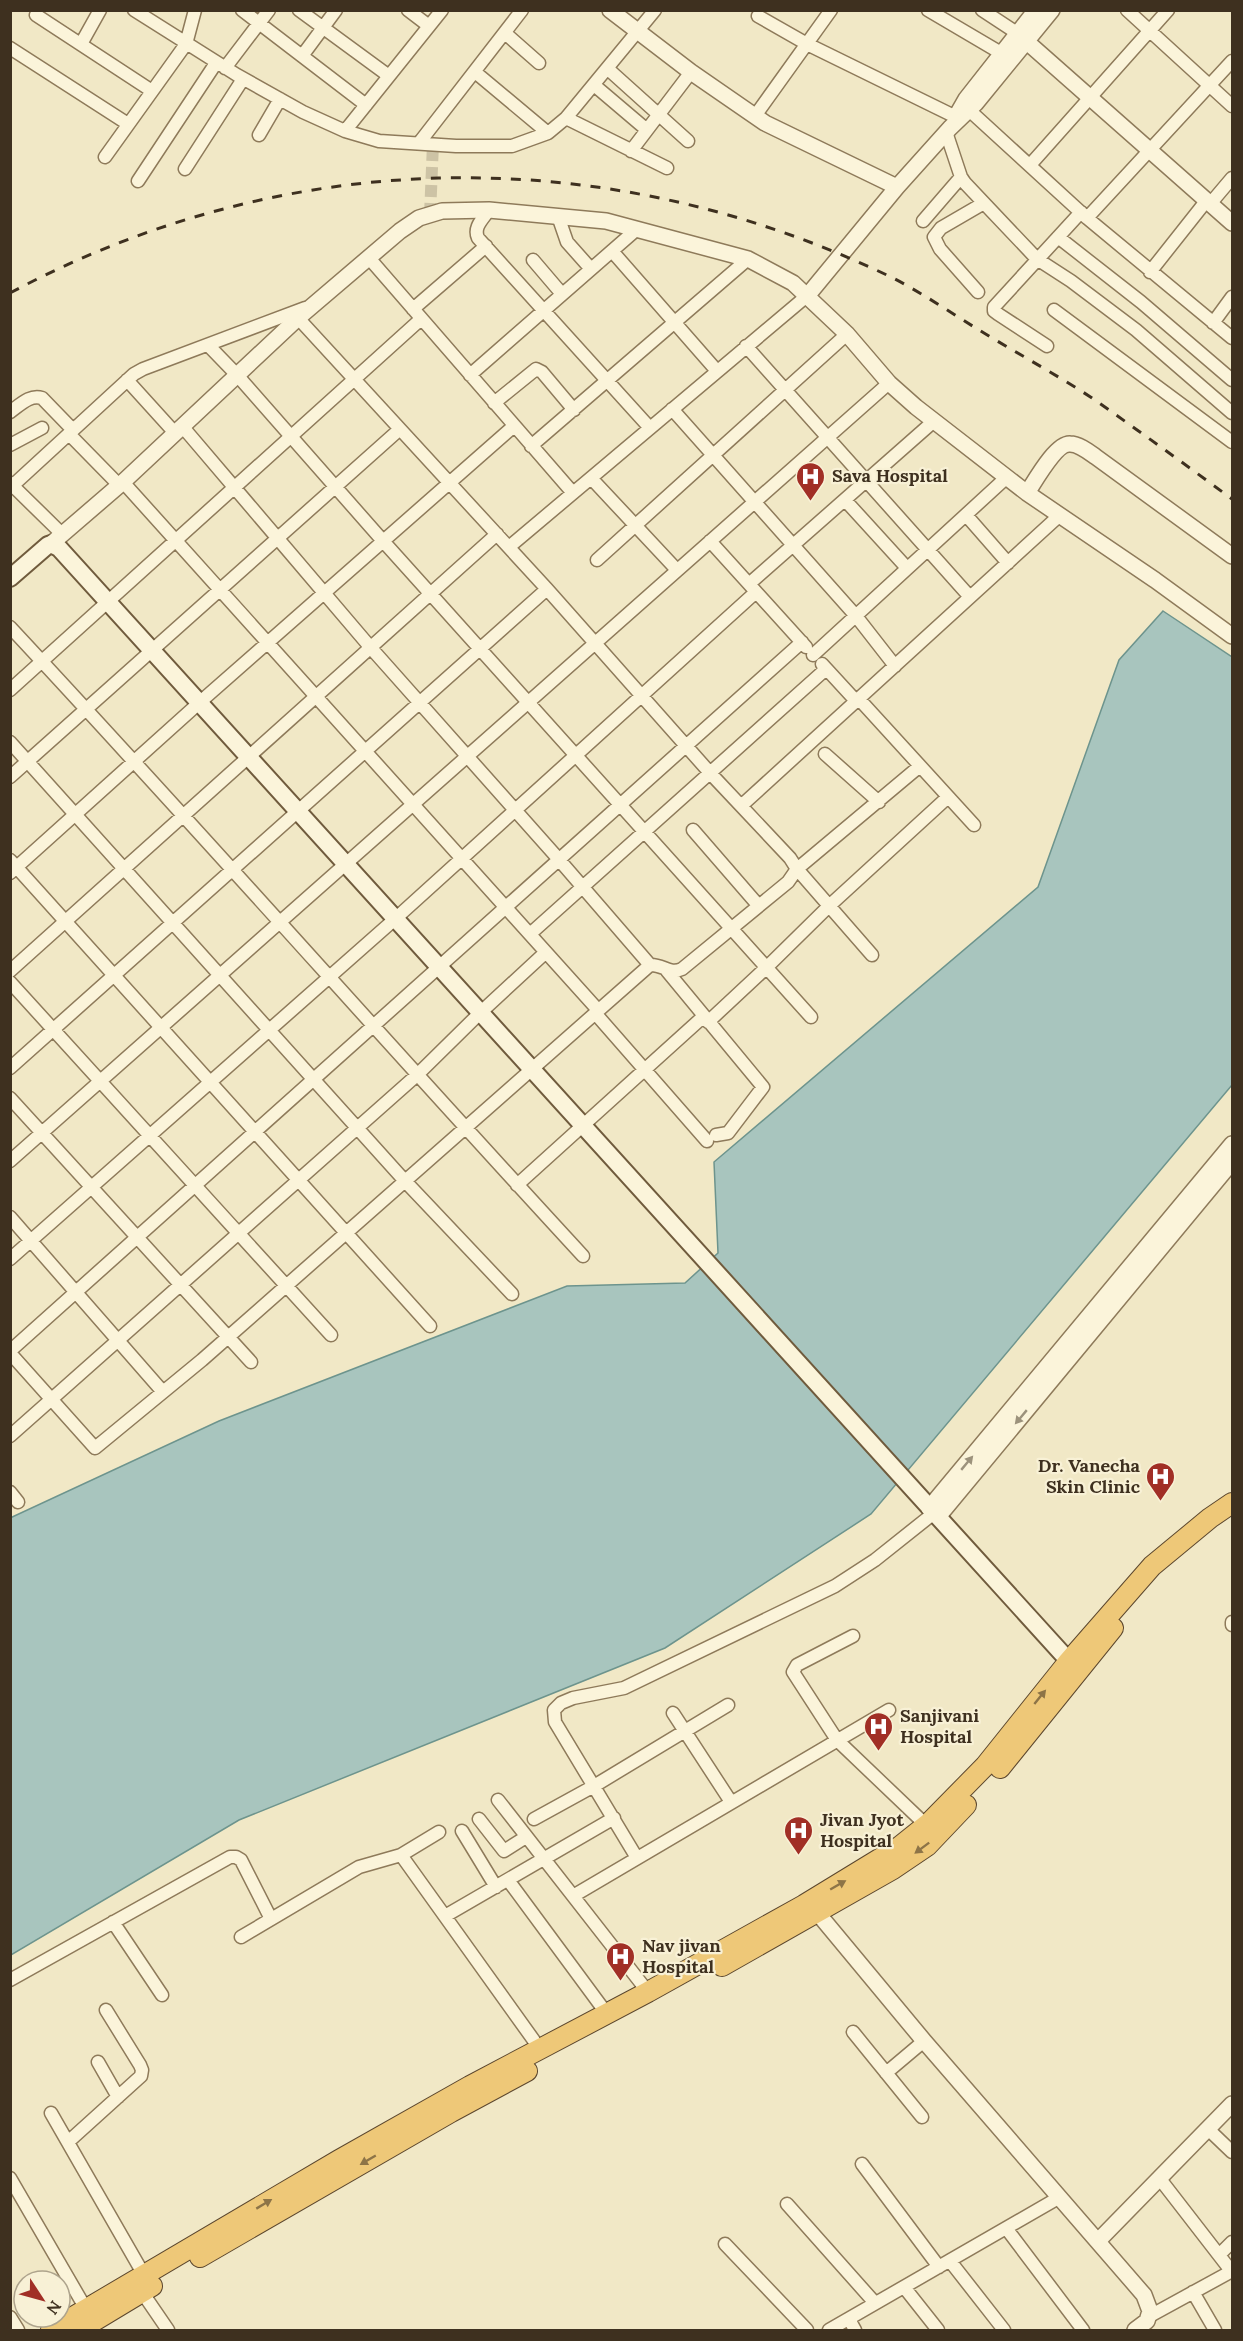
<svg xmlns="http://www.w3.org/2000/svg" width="1243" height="2341" viewBox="0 0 1243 2341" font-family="Lora,serif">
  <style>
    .water { fill: #a8c5be; stroke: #6d948d; stroke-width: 1.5 }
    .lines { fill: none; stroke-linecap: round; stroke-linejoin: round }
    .minor-tunnel { stroke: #cdc3a5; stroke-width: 12; stroke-dasharray: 12 6; stroke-linecap: butt }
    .minor-casing { stroke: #8e7a5a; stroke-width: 15 }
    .tertiary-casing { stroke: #8e7a5a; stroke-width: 18 }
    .secondary-casing { stroke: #705b3d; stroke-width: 20 }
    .trunk-casing { stroke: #5c472e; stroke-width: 22 }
    .minor { stroke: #fbf4da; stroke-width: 12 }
    .tertiary { stroke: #fbf4da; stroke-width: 15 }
    .secondary { stroke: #fbf4da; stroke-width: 16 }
    .trunk { stroke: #eec878; stroke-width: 20 }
    .rail { stroke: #3e301f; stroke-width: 3; stroke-dasharray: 10 10; stroke-linecap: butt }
    .oneway { fill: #9c927c }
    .oneway2 { fill: #8d7447 }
    .labels { text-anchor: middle; stroke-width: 4.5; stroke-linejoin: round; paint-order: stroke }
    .poi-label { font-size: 18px; font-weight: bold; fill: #3e301f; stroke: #f8f1d6; text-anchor: start }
  </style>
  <rect width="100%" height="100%" fill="#f1e8c6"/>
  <path class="water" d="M1163 611 1232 657V1085L871 1514 665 1648 239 1820 11 1955 10 1518 219 1421 567 1286 685 1283 718 1253 714 1162 1038 887 1119 660Z"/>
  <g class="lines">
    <path class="minor-tunnel" d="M430 215 433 144"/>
    <defs>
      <path id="minor" d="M134 10 237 75 303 112 345 131 379 141 456 146H512L548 133 566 118 655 10
        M242 10 366 105
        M299 10 389 76
        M408 10 429 26
        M928 10 1001 53
        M982 10 1017 33
        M1127 10 1232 106
        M36 15 152 91
        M758 16 807 44 956 117
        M505 33 539 63
        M81 44 100 10
        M10 48 128 124
        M302 56 336 10
        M225 68 269 10
        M608 69 688 141
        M475 72 548 133
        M594 85 647 130
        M969 110 1087 218 1232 338
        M755 116 831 10
        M566 118 667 168
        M345 131 442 10
        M946 132 961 177 965 183 1037 259 1071 281 1136 330 1232 413
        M259 135 280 99
        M419 143 522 10
        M631 151 691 72
        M105 157 186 44 195 10
        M1030 165 1168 10
        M185 169 243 79
        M138 181 216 63
        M1210 204 1232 178
        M489 210C483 219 473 227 478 238L650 428
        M558 216 567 242 591 269
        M1087 218 1232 61
        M923 221 961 177
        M1058 237 1141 302 1232 380
        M612 251 717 371
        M369 258 573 493
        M533 260 562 294
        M1150 272 1207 200
        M978 292 940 249 934 237 941 228 984 203
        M413 309 486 246
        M1054 310 1232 442
        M1213 323 1232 297
        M208 345 237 375 383 541 811 1017
        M746 346 970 597
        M1047 346 998 314 994 311V307L1081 212
        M470 375 637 229
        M127 380 175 433
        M494 403 536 369 542 372 574 410
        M672 409 856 616 895 666
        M10 412C20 405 30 394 42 398L73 430
        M182 426 371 648 555 855 650 965
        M69 434 119 485
        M10 445 42 428
        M531 446 748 259
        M591 478 677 570
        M123 482 598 1010
        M10 483 62 534
        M10 488 134 374 143 369 305 308
        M845 500 907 568
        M966 515 1008 563
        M710 541 806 647
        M509 547 808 295
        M597 560 847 334
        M749 584 934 421
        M10 627C204 835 391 1048 583 1256
        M813 655 1007 477
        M822 664 856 701
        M10 690 421 319
        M859 699 974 825
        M10 742 404 1180 512 1294
        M825 754 879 802
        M10 777 400 429
        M741 806 1060 515
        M693 830 758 905
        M10 860 430 1326
        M10 873 199 703 514 426
        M530 934 826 669
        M872 955 797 869 920 766
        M10 971 497 534
        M667 971 763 1087 728 1133 716 1135
        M10 982 331 1335
        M595 1013 707 1141
        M708 1022 767 967 829 906 948 797
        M10 1068 547 589
        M10 1098 251 1362
        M10 1161 889 383
        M517 1185 704 1016
        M10 1217 163 1392
        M10 1259 395 919 756 592
        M10 1351 802 642
        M10 1353 95 1448 202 1360 650 965C663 964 669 975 682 969L788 882 797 869 790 858 711 774 547 589 298 318
        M10 1436 417 1075 480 1013 546 952
        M10 1492 18 1502
        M1232 1622V1625
        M853 1636 797 1665 793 1672 837 1740 926 1825
        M673 1713 731 1802
        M498 1800 648 1992
        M479 1819 504 1851 526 1837
        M534 1819 594 1786 728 1705
        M462 1831 496 1887
        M401 1855 439 1832
        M637 1858 555 1722 554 1710 561 1703 573 1698 624 1688 835 1586 875 1560 934 1513
        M508 1880 607 2014
        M573 1896 889 1710
        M445 1916 614 1818
        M113 1922 162 1995
        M241 1937 359 1867 401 1855 540 2049
        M10 1980 230 1857H236L241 1860 271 1919
        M853 2032 922 2117
        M98 2062 118 2097
        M886 2073 924 2041
        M51 2113 144 2275
        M1208 2129 1232 2152
        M68 2142 141 2076 142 2070 140 2065 106 2010
        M862 2164 939 2267
        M10 2178 86 2309
        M1160 2179 1232 2272
        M787 2204 875 2303
        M1006 2228 1083 2330
        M725 2244 807 2330
        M1219 2255 1232 2242
        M950 2261 1004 2330
        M904 2287 938 2330
        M142 2292 168 2330
        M1193 2292 1215 2330
        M10 2317 18 2330
        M1148 2317 1232 2271
        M849 2319 855 2330
        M829 2330 1060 2197"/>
      <path id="tertiary" d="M610 10 691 72 765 123 897 187
        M1017 33 1232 223
        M958 113 966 99 1036 10
        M808 295 897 187 950 128 976 103 1052 10
        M1027 493C1035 481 1056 443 1070 444 1079 444 1089 452 1096 457L1232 556
        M51 544 123 482 298 318 400 231 419 218 442 211 489 210 606 221 748 259 793 283 847 334 889 383 916 407 1027 493 1155 580 1232 636
        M929 1508 1232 1144
        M938 1517 1232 1162
        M811 1905 924 2041 1144 2295 1150 2311 1147 2321 1135 2330
        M1098 2241 1232 2104"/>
      <path id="secondary" d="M10 578 48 545 51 544 59 548 1077 1670"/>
      <path id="trunk" d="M1000 1768 1113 1628
        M722 1966 893 1869 927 1846 966 1805
        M200 2257 451 2112 527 2071
        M51 2330 339 2160 470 2086 648 1992 804 1905 899 1847 929 1823 985 1766 1069 1661 1152 1566 1210 1518 1232 1503
        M79 2330 152 2286"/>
    </defs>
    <use href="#minor" class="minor-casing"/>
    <use href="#tertiary" class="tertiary-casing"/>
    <use href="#secondary" class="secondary-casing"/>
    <use href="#trunk" class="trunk-casing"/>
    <use href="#minor" class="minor"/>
    <use href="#tertiary" class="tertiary"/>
    <use href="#secondary" class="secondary"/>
    <use href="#trunk" class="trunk"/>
    <path class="rail" d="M10 293C289 144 608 140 893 278 924 294 954 315 984 333 1020 355 1057 375 1092 398 1139 431 1186 465 1232 499"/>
  </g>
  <defs><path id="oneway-solid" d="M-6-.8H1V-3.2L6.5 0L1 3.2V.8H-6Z" transform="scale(1.5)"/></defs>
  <g class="oneway">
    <use href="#oneway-solid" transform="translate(1021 1417) rotate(130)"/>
    <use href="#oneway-solid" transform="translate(967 1463) rotate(-50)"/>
  </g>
  <g class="oneway2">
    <use href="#oneway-solid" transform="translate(1040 1697) rotate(-51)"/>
    <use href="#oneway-solid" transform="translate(922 1848) rotate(143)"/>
    <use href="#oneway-solid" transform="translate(838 1885) rotate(-30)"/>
    <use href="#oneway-solid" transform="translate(368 2160) rotate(150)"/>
    <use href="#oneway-solid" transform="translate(264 2204) rotate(-31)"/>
  </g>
  <defs>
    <symbol id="hospital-pin" viewBox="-11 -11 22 30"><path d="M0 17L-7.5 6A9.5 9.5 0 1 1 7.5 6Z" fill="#a12f26" stroke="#f8f1d6"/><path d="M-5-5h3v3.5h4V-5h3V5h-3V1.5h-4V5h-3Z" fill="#fff"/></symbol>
  </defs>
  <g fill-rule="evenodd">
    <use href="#hospital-pin" x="794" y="460" width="33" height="45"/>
    <use href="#hospital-pin" x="1144" y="1460" width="33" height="45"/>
    <use href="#hospital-pin" x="862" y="1710" width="33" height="45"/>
    <use href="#hospital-pin" x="782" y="1814" width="33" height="45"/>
    <use href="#hospital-pin" x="604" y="1940" width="33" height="45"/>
  </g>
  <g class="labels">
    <g class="poi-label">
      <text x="832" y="482">Sava Hospital</text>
      <text x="1140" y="1472" text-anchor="end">Dr. Vanecha<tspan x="1140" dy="21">Skin Clinic</tspan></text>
      <text x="900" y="1722">Sanjivani<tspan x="900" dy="21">Hospital</tspan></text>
      <text x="820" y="1826">Jivan Jyot<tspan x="820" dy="21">Hospital</tspan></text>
      <text x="642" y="1952">Nav jivan<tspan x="642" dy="21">Hospital</tspan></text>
    </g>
  </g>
  <rect width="1243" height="2341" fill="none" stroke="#3e301f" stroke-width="24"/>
  <g transform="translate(42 2299) rotate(126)"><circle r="28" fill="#f8f1d6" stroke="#aea48d" stroke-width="1.5"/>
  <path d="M0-4.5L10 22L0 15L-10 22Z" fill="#a12f26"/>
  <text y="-9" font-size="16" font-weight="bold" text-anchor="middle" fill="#3e301f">N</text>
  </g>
</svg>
